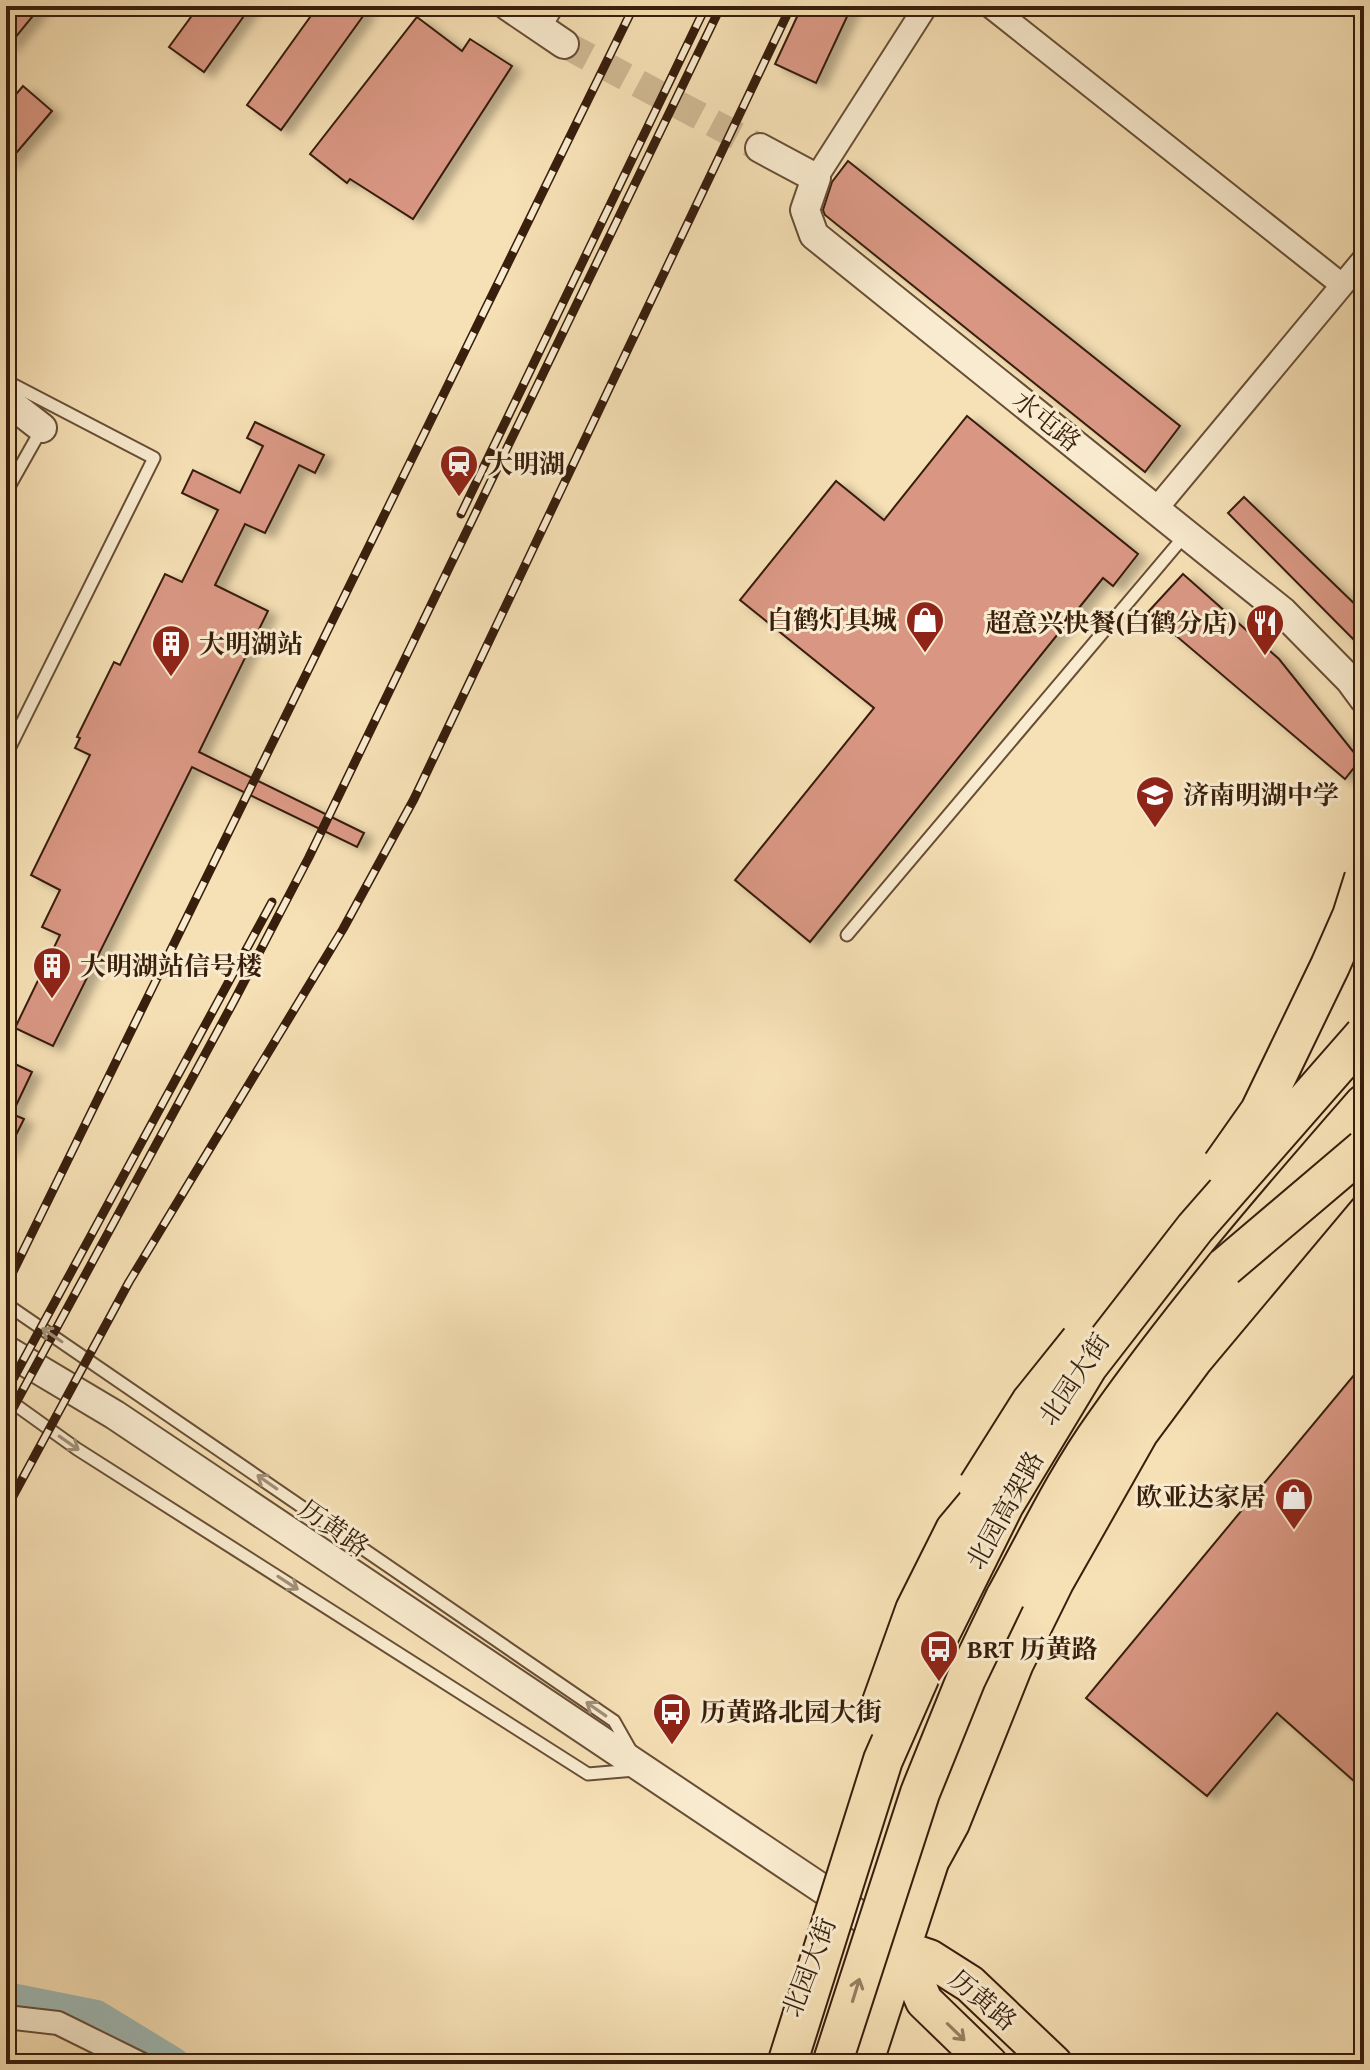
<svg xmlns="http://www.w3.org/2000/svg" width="1370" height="2070" viewBox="0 0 1370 2070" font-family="'Gentium Book Plus','Noto Serif SC',serif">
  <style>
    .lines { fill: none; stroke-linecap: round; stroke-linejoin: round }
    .river { stroke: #a0bbb7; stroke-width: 34 }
    .building { fill: #d99783; stroke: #381e0c; stroke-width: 2; filter: url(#shadow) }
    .tertiary-tunnel { stroke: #d0b993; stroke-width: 28; stroke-dasharray: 28 14; stroke-linecap: butt }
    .service-casing { stroke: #684e36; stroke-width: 15 }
    .minor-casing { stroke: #684e36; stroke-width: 26 }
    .tertiary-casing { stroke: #684e36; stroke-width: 32 }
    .primary-casing { stroke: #381e0c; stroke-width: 40 }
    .trunk-casing { stroke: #381e0c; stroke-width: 42 }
    .service { stroke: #f9ebcf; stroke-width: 11 }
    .minor { stroke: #f9ebcf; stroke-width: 22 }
    .tertiary { stroke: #f9ebcf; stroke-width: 28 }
    .primary { stroke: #f6e0b5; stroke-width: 36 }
    .trunk { stroke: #f6e0b5; stroke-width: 38 }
    .rail-casing { stroke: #381e0c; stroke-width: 9 }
    .rail { stroke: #f9ebcf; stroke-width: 6; stroke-dasharray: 18; stroke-linecap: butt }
    .trunk-bridge-casing { stroke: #381e0c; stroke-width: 42; stroke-linecap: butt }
    .trunk-bridge { stroke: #f6e0b5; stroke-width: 38 }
    .oneway { stroke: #a28f77 }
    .oneway2 { stroke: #977f60 }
    .labels { text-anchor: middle; stroke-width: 6; stroke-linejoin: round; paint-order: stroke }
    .street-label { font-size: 26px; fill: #381e0c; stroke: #f9ebcf }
    .poi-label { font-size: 26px; font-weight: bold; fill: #381e0c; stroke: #f9ebcf; text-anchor: start }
  </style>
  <defs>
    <filter id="shadow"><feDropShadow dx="9" dy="5" stdDeviation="4" flood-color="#0004"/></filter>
  </defs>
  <rect width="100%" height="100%" fill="#f6e0b5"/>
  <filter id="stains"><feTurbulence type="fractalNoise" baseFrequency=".0025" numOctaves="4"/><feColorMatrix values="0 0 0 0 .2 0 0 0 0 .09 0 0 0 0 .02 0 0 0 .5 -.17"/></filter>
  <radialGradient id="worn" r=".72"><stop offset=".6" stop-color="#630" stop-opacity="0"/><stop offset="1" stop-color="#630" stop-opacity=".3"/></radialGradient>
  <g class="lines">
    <path class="river" d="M6 1999 96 2017 173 2064"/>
  </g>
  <path class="building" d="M6 6H41L6 49Z
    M199 6H251L204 72 169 47Z
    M318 6H358L366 12 281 130 247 105Z
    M802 6H852L816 83 775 64Z
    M417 17 462 51 470 39 512 66 413 219 350 179 347 183 310 154Z
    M23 86 52 111 6 165V106Z
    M848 161 1180 426 1145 472 825 215 823 210 832 182Z
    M967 416 1138 554 1113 586 1103 578 810 942 735 880 874 708 740 600 836 481 884 520Z
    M255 422 324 455 315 473 299 465 265 533 245 524 215 585 268 611 199 752 364 833 357 847 192 767 53 1046 15 1028 60 935 42 927 60 890 31 875 90 755 75 748 80 738 77 737 114 662 120 665 165 574 182 582 218 510 182 493 193 470 240 493 263 446 247 438Z
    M1244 497 1364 613V650L1228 513Z
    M1183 574 1279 659 1360 760 1345 779 1148 612Z
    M13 1063 32 1072 12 1114 24 1119 6 1155V1077Z
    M1364 1363V1790L1277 1713 1207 1796 1086 1698Z"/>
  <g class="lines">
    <path class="tertiary-tunnel" d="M564 44 760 148"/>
    <defs>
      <path id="service" d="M6 381 154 458 6 755
        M6 492 41 430
        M847 935 1186 534
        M6 1304 614 1721 631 1751
        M6 1398 77 1449 588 1774 635 1770"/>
      <path id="minor" d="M990 6 1342 285
        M539 28 552 6
        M816 178 926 6
        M1156 509 1364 259
        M6 2017 58 2023 141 2064"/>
      <path id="tertiary" d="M508 6 564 44
        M760 148 816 178 805 210 814 235 1283 612 1350 680 1364 699
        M6 400 42 428
        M6 1350 115 1415 836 1898 890 1939"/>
      <path id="primary" d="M902 1949 929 1958 970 1984 1054 2064
        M902 1949 924 2001 989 2064
        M864 2064 932 1856 935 1828"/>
      <path id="trunk" d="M1005 1598C1037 1540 1066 1478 1105 1424 1184 1312 1274 1207 1364 1104
        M932 1856 950 1823 1014 1663 1054 1582 1139 1432 1194 1358 1338 1186"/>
    </defs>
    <use href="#service" class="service-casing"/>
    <use href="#minor" class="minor-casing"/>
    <use href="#tertiary" class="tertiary-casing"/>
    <use href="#primary" class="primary-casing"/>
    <use href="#trunk" class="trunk-casing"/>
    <use href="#service" class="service"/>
    <use href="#minor" class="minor"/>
    <use href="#tertiary" class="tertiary"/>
    <use href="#primary" class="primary"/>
    <use href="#trunk" class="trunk"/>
    <defs>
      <path id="rail" d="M461 514 706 6
        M6 1286 634 6
        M6 1392 272 902
        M6 1421 234 1001 309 857 721 6
        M6 1509 129 1282 343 929 414 799 791 6"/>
    </defs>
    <use href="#rail" class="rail-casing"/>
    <use href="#rail" class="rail"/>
    <defs>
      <path id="trunk-bridge" d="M1222 1165 1260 1111 1330 966 1352 916 1364 878
        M1225 1267 1364 1149
        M978 1486 1031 1402 1080 1341
        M877 1716 915 1610 955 1530 1006 1469
        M787 2064 883 1760 927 1660 1004 1505 1088 1366 1195 1228 1364 1035
        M832 2064 920 1793 966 1679 1005 1598"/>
    </defs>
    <use href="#trunk-bridge" class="trunk-bridge-casing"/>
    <use href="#trunk-bridge" class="trunk-bridge"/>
  </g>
  <defs><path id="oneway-shaft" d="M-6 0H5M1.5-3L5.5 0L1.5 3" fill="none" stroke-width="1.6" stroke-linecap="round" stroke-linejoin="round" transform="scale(2)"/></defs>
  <g class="oneway">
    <use href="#oneway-shaft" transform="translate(52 1335) rotate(-146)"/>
    <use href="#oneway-shaft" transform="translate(69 1443) rotate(35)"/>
    <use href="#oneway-shaft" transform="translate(267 1482) rotate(-145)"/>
    <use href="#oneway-shaft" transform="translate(288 1583) rotate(33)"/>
    <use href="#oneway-shaft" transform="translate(596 1709) rotate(-145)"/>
  </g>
  <g class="oneway2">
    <use href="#oneway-shaft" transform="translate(856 1990) rotate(-73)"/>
    <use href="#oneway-shaft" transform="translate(956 2032) rotate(44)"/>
  </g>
  <defs>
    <symbol id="station-pin" viewBox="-11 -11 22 30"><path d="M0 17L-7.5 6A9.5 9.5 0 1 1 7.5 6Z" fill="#8f2418" stroke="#f9ebcf"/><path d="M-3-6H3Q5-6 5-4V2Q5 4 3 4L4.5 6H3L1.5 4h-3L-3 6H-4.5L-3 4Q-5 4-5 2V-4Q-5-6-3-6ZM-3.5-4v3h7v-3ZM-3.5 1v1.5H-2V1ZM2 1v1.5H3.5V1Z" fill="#fff"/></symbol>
    <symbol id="shop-pin" viewBox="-11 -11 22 30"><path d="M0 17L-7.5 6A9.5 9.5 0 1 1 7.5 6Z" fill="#8f2418" stroke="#f9ebcf"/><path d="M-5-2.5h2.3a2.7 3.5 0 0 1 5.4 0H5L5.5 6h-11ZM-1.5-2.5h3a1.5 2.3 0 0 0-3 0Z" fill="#fff"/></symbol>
    <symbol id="restaurant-pin" viewBox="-11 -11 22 30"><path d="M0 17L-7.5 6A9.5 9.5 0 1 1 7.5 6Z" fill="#8f2418" stroke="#f9ebcf"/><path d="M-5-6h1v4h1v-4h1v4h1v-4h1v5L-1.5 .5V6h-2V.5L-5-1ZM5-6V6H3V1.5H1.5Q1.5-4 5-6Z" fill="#fff"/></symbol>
    <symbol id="building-pin" viewBox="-11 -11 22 30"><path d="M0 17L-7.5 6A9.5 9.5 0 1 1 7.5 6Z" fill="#8f2418" stroke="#f9ebcf"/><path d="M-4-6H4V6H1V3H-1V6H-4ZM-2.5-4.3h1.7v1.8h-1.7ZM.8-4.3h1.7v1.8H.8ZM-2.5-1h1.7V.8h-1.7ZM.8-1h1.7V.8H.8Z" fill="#fff"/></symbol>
    <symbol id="school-pin" viewBox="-11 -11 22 30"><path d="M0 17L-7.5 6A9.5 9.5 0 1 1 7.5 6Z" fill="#8f2418" stroke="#f9ebcf"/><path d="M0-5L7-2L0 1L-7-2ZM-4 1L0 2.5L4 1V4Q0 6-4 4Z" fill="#fff"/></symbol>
    <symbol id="bus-pin" viewBox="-11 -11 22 30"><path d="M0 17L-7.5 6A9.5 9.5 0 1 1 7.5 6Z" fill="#8f2418" stroke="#f9ebcf"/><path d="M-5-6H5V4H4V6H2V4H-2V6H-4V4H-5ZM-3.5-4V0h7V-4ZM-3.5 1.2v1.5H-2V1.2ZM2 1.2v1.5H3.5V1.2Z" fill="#fff"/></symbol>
  </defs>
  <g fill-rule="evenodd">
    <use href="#station-pin" x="437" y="442" width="44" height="60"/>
    <use href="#shop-pin" x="903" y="598" width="44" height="60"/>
    <use href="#restaurant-pin" x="1243" y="601" width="44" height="60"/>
    <use href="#building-pin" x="149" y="622" width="44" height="60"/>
    <use href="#school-pin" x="1133" y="773" width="44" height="60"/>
    <use href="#building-pin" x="30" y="944" width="44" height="60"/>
    <use href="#shop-pin" x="1272" y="1475" width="44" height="60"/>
    <use href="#bus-pin" x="917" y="1627" width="44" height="60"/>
    <use href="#bus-pin" x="650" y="1690" width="44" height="60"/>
  </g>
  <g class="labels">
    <g class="street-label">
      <text transform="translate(1047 421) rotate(39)" y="9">水屯路</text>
      <text transform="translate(1074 1379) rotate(-56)" y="9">北园大街</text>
      <text transform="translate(1005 1510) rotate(-61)" y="9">北园高架路</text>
      <text transform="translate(334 1528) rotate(35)" y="9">历黄路</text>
      <text transform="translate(809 1967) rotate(-69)" y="9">北园大街</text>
      <text transform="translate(983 2000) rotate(40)" y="9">历黄路</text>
    </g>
    <g class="poi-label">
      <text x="487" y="473">大明湖</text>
      <text x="897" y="629" text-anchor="end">白鹤灯具城</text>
      <text x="1237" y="632" text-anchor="end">超意兴快餐(白鹤分店)</text>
      <text x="199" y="653">大明湖站</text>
      <text x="1183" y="804">济南明湖中学</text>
      <text x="80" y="975">大明湖站信号楼</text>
      <text x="1266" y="1506" text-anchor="end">欧亚达家居</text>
      <text x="967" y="1658">BRT 历黄路</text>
      <text x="700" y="1721">历黄路北园大街</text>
    </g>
  </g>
  <rect width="1370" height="2070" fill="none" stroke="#f6e0b5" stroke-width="32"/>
  <rect x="8" y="8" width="1354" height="2054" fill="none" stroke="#381e0c" stroke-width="4"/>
  <rect x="16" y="16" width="1338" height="2038" fill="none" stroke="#381e0c" stroke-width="2"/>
  <rect width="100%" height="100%" filter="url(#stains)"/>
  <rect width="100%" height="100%" fill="url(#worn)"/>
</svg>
